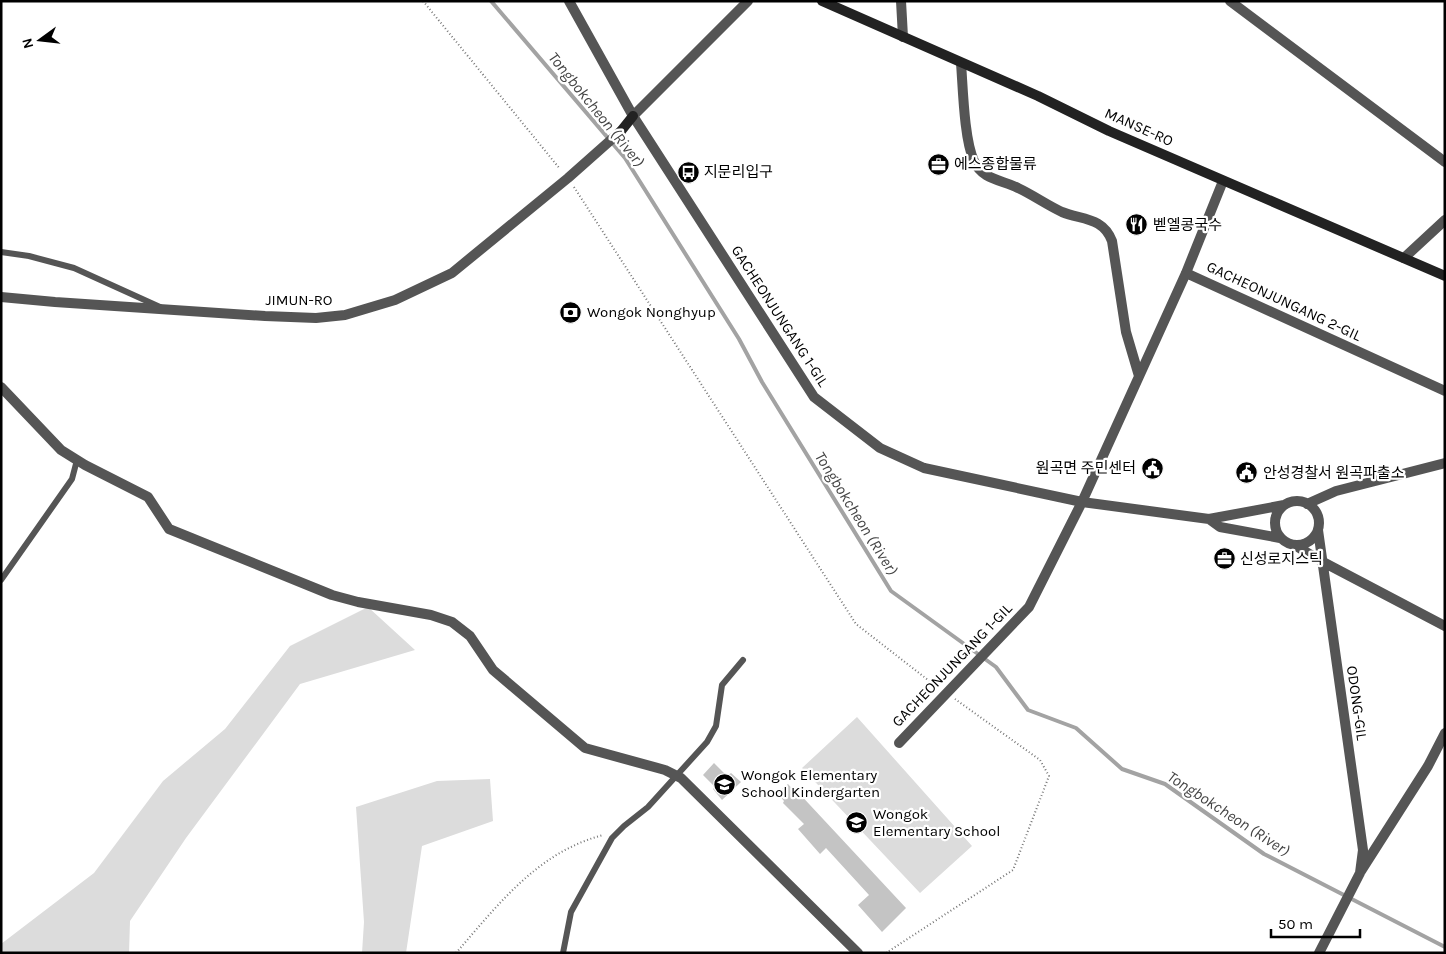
<svg xmlns="http://www.w3.org/2000/svg" width="1446" height="954" viewBox="0 0 1446 954" font-family="Karla,'Noto Sans KR',sans-serif">
  <style>
    .green { fill: #dcdcdc }
    .lines { fill: none; stroke-linecap: round; stroke-linejoin: round }
    .stream { stroke: #a3a3a3; stroke-width: 4 }
    .building { fill: #c4c4c4 }
    .path { stroke: #777; stroke-width: 2; stroke-dasharray: 1 2.5; stroke-linecap: butt }
    .service { stroke: #555; stroke-width: 6 }
    .minor { stroke: #555; stroke-width: 10 }
    .tertiary { stroke: #555; stroke-width: 10 }
    .secondary { stroke: #222; stroke-width: 10 }
    .labels { text-anchor: middle; stroke-width: 4.5; stroke-linejoin: round; paint-order: stroke }
    .street-label { font-size: 15px; fill: #000; stroke: #fff }
    .poi-label { font-size: 15px; fill: #000; stroke: #fff; text-anchor: start }
    .water-label { font-size: 16px; font-style: italic; fill: #444; stroke: #fff }
  </style>
  <rect width="100%" height="100%" fill="#fff"/>
  <path class="green" d="M368 607 415 650 300 684 186 838 130 921 129 953H1V944L94 873 163 781 225 729 290 646Z
    M857 717 972 846 920 893 802 768Z
    M490 779 493 821 422 846 406 953H362L364 922 356 807 437 781Z"/>
  <g class="lines">
    <path class="stream" d="M491 1 625 158 739 339 762 382 891 591 996 667 1028 710 1076 728 1122 769 1165 784 1264 854 1445 947"/>
  </g>
  <path class="building" d="M714 763 727 776 731 773 741 782 722 800 713 789 715 787 703 775Z
    M788 784 795 792 796 790 906 908 882 932 858 905 869 895 826 848 820 854 798 829 804 824 783 803 784 801 777 793Z"/>
  <g class="lines">
    <path class="path" d="M423 1 560 169
      M574 187 856 624 937 687
      M456 953C490 914 524 870 571 847 581 842 592 838 603 835
      M886 953 1013 870 1049 776 1040 760 955 699"/>
    <path class="service" d="M1 252 29 256 74 268 160 307
      M1 580 72 479 77 460
      M563 953 571 912 612 838 624 826 648 807 707 742 716 726 722 685 743 660"/>
    <path class="minor" d="M569 1 633 116 814 397 880 448 924 468 1082 502 1209 519 1284 505
      M901 1 903 37
      M1230 1 1445 162
      M961 63C963 88 964 139 974 161 982 180 1003 180 1018 188 1033 195 1047 205 1062 212 1082 220 1103 217 1112 241L1126 332 1139 376
      M633 116 748 1
      M1404 258 1445 220
      M1186 273 1445 391
      M1 387 61 450 85 465 148 497 169 529 332 595 358 602 431 615 452 622 470 636 493 670 585 748 665 770 681 778 858 953
      M1275 523a22 22 0 1 1 44 0a22 22 0 1 1-44 0Z
      M1307 504 1336 491 1445 463
      M1209 519 1220 527 1280 538
      M1318 530 1363 850 1360 873 1319 953
      M1296 546 1323 562 1445 626
      M899 743 1029 607 1082 502 1186 273 1223 181
      M1361 871 1428 766 1445 733"/>
    <path class="tertiary" d="M1 297 55 302 265 316 316 318 345 315 395 300 452 273 568 178 621 131"/>
    <path class="secondary" d="M822 1 1038 96 1109 131 1445 276
      M621 131 633 116"/>
  </g>
  <defs>
    <symbol id="office-disc" viewBox="-11 -11 22 22"><circle r="9.5" fill="#000" stroke="#fff"/><path d="M-6-3h4V-5.5h4V-3h4V5H-6ZM-1-4.5V-3h2v-1.5ZM-6 0V1H6V0Z" fill="#fff"/></symbol>
    <symbol id="bus-disc" viewBox="-11 -11 22 22"><circle r="9.5" fill="#000" stroke="#fff"/><path d="M-5-6H5V4H4V6H2V4H-2V6H-4V4H-5ZM-3.5-4V0h7V-4ZM-3.5 1.2v1.5H-2V1.2ZM2 1.2v1.5H3.5V1.2Z" fill="#fff"/></symbol>
    <symbol id="restaurant-disc" viewBox="-11 -11 22 22"><circle r="9.5" fill="#000" stroke="#fff"/><path d="M-5-6h1v4h1v-4h1v4h1v-4h1v5L-1.5 .5V6h-2V.5L-5-1ZM5-6V6H3V1.5H1.5Q1.5-4 5-6Z" fill="#fff"/></symbol>
    <symbol id="bank-disc" viewBox="-11 -11 22 22"><circle r="9.5" fill="#000" stroke="#fff"/><path d="M-6-4H6V4H-6ZM0-2.3a2.3 2.3 0 1 0 0 4.6a2.3 2.3 0 1 0 0-4.6Z" fill="#fff"/></symbol>
    <symbol id="civic-disc" viewBox="-11 -11 22 22"><circle r="9.5" fill="#000" stroke="#fff"/><path d="M-.6-6.5H3V-4.5H.6V-3L4-1V1h2V6H-6V1h2V-1L-.6-3ZM-1.2 2.5V6h2.4V2.5Z" fill="#fff"/></symbol>
    <symbol id="school-disc" viewBox="-11 -11 22 22"><circle r="9.5" fill="#000" stroke="#fff"/><path d="M0-5L7-2L0 1L-7-2ZM-4 1L0 2.5L4 1V4Q0 6-4 4Z" fill="#fff"/></symbol>
  </defs>
  <g fill-rule="evenodd">
    <use href="#office-disc" x="926" y="152" width="25" height="25"/>
    <use href="#bus-disc" x="676" y="160" width="25" height="25"/>
    <use href="#restaurant-disc" x="1124" y="212" width="25" height="25"/>
    <use href="#bank-disc" x="558" y="300" width="25" height="25"/>
    <use href="#civic-disc" x="1140" y="456" width="25" height="25"/>
    <use href="#civic-disc" x="1234" y="460" width="25" height="25"/>
    <use href="#office-disc" x="1212" y="546" width="25" height="25"/>
    <use href="#school-disc" x="712" y="772" width="25" height="25"/>
    <use href="#school-disc" x="844" y="810" width="25" height="25"/>
  </g>
  <g class="labels">
    <g class="street-label">
      <text transform="translate(1139 127) rotate(24)" y="5">MANSE-RO</text>
      <text x="299" y="305">JIMUN-RO</text>
      <text transform="translate(1284 301) rotate(25)" y="5">GACHEONJUNGANG 2-GIL</text>
      <text transform="translate(780 316) rotate(57)" y="5">GACHEONJUNGANG 1-GIL</text>
      <text transform="translate(952 665) rotate(-46)" y="5">GACHEONJUNGANG 1-GIL</text>
      <text transform="translate(1357 703) rotate(82)" y="5">ODONG-GIL</text>
    </g>
    <g class="poi-label">
      <text x="954" y="169">에스종합물류</text>
      <text x="704" y="177">지문리입구</text>
      <text x="1153" y="230">벧엘콩국수</text>
      <text x="587" y="317">Wongok Nonghyup</text>
      <text x="1136" y="473" text-anchor="end">원곡면 주민센터</text>
      <text x="1263" y="478">안성경찰서 원곡파출소</text>
      <text x="1240" y="564">신성로지스틱</text>
      <text x="741" y="780">Wongok Elementary<tspan x="741" dy="17">School Kindergarten</tspan></text>
      <text x="873" y="819">Wongok<tspan x="873" dy="17">Elementary School</tspan></text>
    </g>
    <g class="water-label">
      <text transform="translate(597 109) rotate(51)" y="6">Tongbokcheon (River)</text>
      <text transform="translate(857 513) rotate(58)" y="6">Tongbokcheon (River)</text>
      <text transform="translate(1229 813) rotate(33)" y="6">Tongbokcheon (River)</text>
    </g>
  </g>
  <rect width="1446" height="954" fill="none" stroke="#000000" stroke-width="5"/>
  <g transform="translate(40 40) rotate(255)" stroke="#ffffff" stroke-width="4" paint-order="stroke">
  <path d="M0-4L9 19L0 12L-9 19Z" fill="#000000"/>
  <text y="-8" font-size="14" font-weight="bold" text-anchor="middle" fill="#000000">N</text>
  </g>
  <path d="M1271 929v8h89v-8" fill="none" stroke="#000000" stroke-width="2.5"/>
  <text x="1278" y="929" font-size="15" fill="#000000" stroke="#ffffff" stroke-width="4" paint-order="stroke">50 m</text>
</svg>
